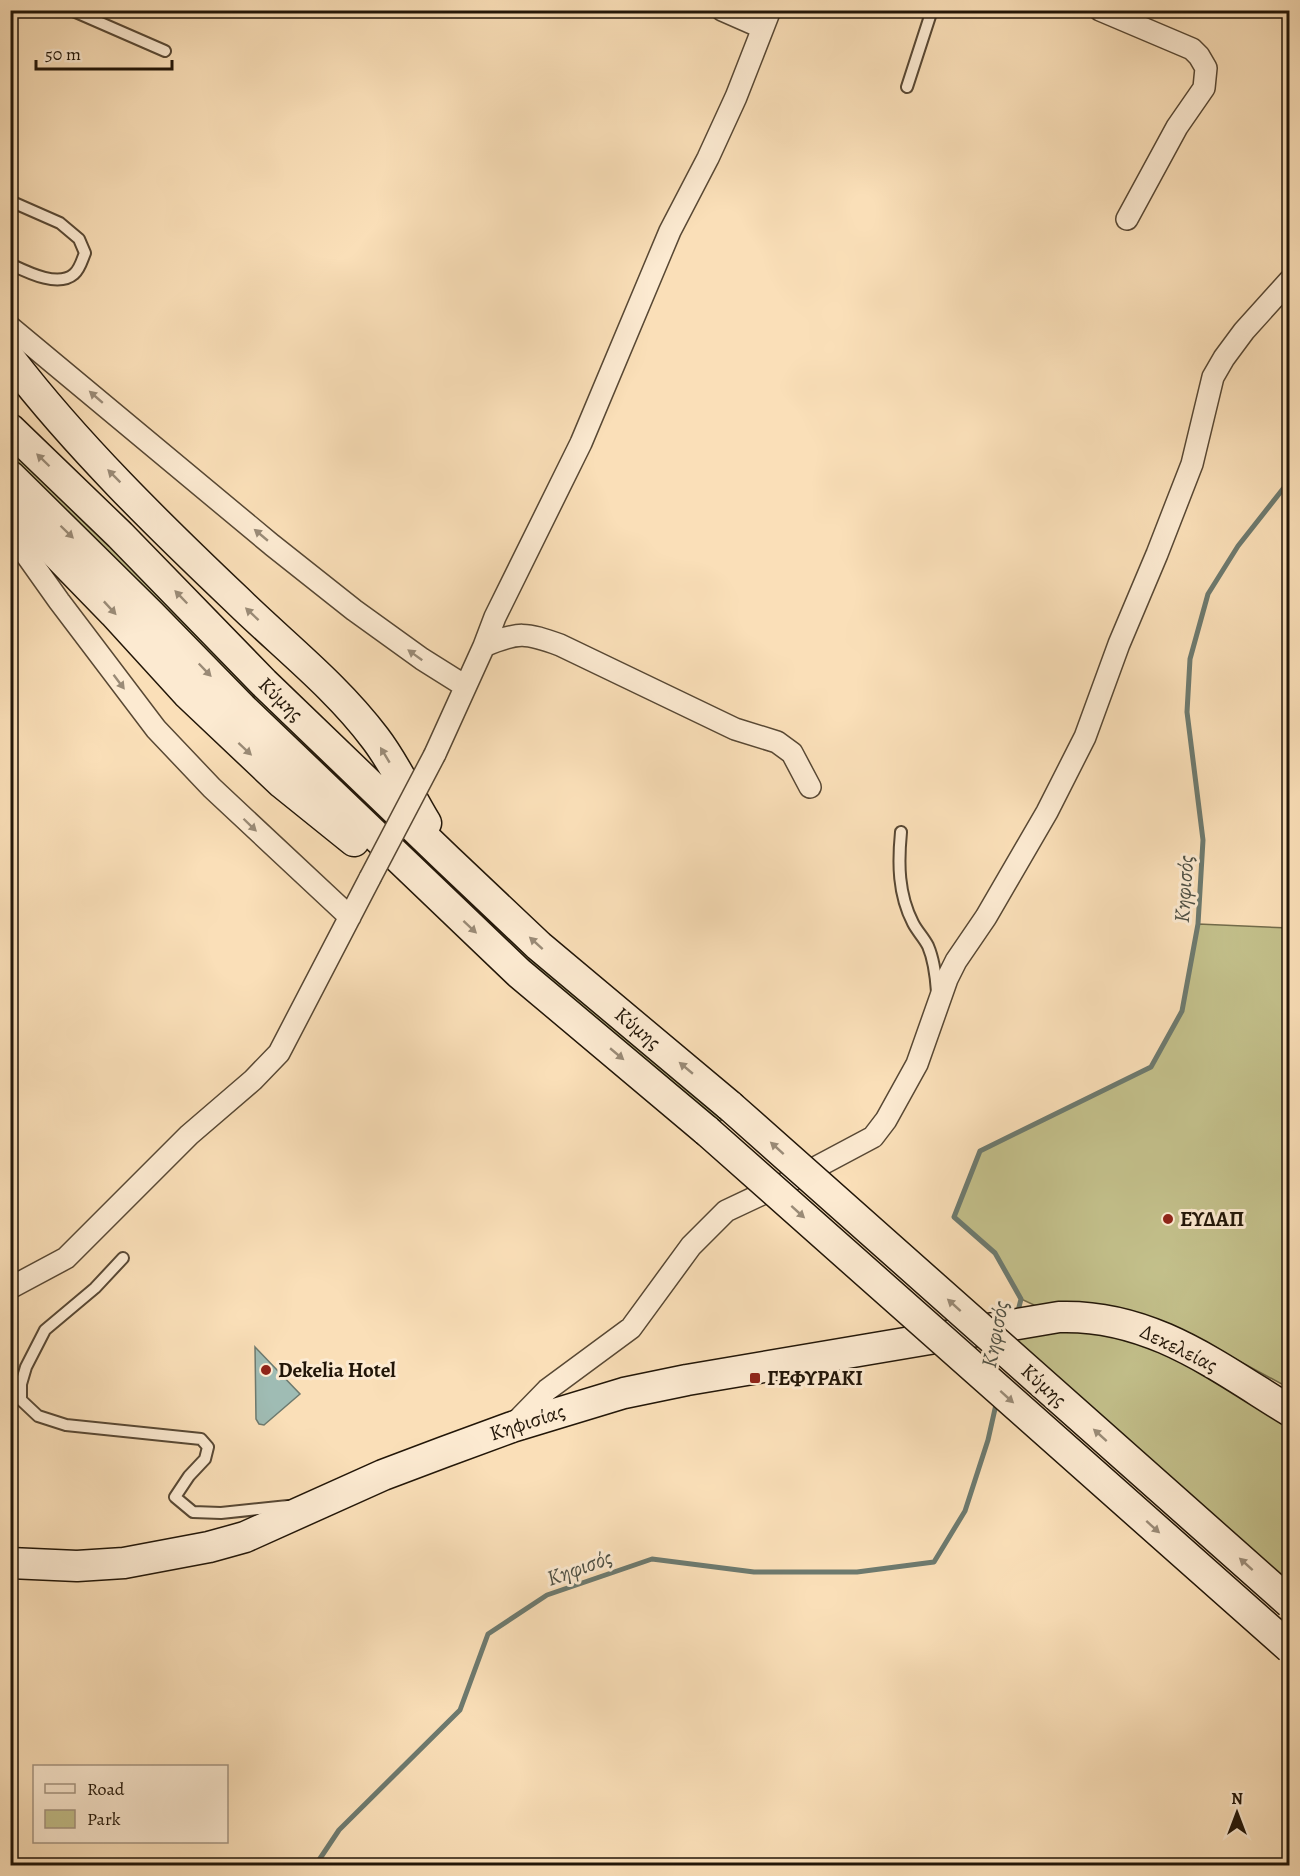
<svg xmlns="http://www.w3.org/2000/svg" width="1300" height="1876" viewBox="0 0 1300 1876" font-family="Alegreya,serif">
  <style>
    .green { fill: #c3c08b; stroke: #726b4a; stroke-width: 1.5 }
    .water { fill: #9fbcb4; stroke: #6d7a6f; stroke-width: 1.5 }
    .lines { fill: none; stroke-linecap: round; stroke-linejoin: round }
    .stream { stroke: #6d7a6f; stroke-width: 5 }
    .lane-casing { stroke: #584834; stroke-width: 14 }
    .street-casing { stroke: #584834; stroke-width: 24 }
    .secondary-casing { stroke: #221608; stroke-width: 33 }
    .lane { stroke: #fcead1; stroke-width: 10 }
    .street { stroke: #fcead1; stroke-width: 21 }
    .secondary { stroke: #fcead1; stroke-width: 30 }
    .street-bridge-casing { stroke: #584834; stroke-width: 24; stroke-linecap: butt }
    .secondary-bridge-casing { stroke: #221608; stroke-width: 33; stroke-linecap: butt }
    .street-bridge { stroke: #fcead1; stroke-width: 21 }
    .secondary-bridge { stroke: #fcead1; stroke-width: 30 }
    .oneway { fill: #9a8b77 }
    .poi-dot { fill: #8f2418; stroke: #fcead1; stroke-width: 2 }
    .labels { text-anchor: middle; stroke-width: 6; stroke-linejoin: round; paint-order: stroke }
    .street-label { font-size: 21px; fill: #221608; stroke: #fcead1 }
    .poi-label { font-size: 21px; font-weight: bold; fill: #221608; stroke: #fcead1; text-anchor: start }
    .water-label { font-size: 22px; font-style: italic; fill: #4e5044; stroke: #fcead1 }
  </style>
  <rect width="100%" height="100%" fill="#fadfb8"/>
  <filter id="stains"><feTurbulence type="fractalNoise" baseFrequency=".00333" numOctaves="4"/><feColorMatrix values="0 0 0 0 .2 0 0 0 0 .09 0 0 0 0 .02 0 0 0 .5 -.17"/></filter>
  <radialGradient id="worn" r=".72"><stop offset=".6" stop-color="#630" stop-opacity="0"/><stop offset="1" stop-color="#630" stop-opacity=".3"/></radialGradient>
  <path class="green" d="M10 443 725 1116 717 1125 611 1035 431 875 11 461Z
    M1198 924 1289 928V1388L1182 1330 1135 1314 1034 1305 1021 1299 995 1253 954 1217 980 1151 1152 1067 1182 1011Z
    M1060 1323 1131 1333 1289 1422V1592L1006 1335Z"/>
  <path class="water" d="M255 1347 300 1394 264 1425 259 1424 256 1419Z"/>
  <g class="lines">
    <path class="stream" d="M1017 1315 1021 1299 995 1253 954 1217 980 1151 1151 1067 1182 1011 1198 924 1203 840 1187 712 1190 659 1208 594 1238 546 1290 480
      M315 1866 339 1830 460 1710 488 1634 547 1595 652 1559 754 1572H857L934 1562 965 1511 988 1440 997 1400"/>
    <defs>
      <path id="lane" d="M71 10 165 51
        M907 87 932 10
        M10 201 60 223 79 239 85 253C82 260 80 269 74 274 58 288 27 272 10 264
        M901 832C898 863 898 894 913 923 917 931 924 938 928 946 934 960 936 977 937 992
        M123 1258 95 1288 45 1330 26 1367 21 1384V1400L38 1416 66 1425 201 1439 208 1447 205 1459 189 1476 175 1497 193 1512 221 1513 288 1506"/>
      <path id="street" d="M722 10 763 28
        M1100 10 1192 49 1199 56 1206 68 1204 88 1177 127 1127 219
        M10 327 272 545 354 610 422 659 465 686
        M10 532 59 601 156 729 212 788 350 917
        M484 646C519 631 526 633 560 645L735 729 777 742 792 753 810 787
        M435 754 484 646 495 617 581 443 670 231 708 158 736 97 770 10
        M10 1288 66 1258 189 1135 253 1080 279 1053 370 878
        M512 1426 547 1390 631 1328 691 1246 726 1211 796 1178 873 1137 886 1120 917 1064 947 979 956 961 986 917 1047 812 1085 737 1119 644 1157 554 1192 464 1213 377 1224 358 1244 331 1290 280"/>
      <path id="secondary" d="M10 359C76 445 159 526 237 600 283 645 336 686 375 738 395 764 409 795 426 823
        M10 429 120 535 264 683 447 859 539 946 730 1106
        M10 476 150 614 242 708 519 973 707 1131
        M10 506 114 613 187 693 282 783 354 841
        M10 1563 77 1566 124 1563 209 1547 245 1537 383 1475 444 1452 512 1427 624 1393 687 1380 1059 1317C1150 1314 1215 1365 1290 1411"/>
    </defs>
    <use href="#lane" class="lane-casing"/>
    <use href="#street" class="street-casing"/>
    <use href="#secondary" class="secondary-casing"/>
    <use href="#lane" class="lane"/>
    <use href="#street" class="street"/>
    <use href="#secondary" class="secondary"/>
    <defs>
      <path id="street-bridge" d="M370 878 435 754"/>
      <path id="secondary-bridge" d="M730 1106 1290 1603
        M707 1131 1290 1648"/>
    </defs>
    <use href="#street-bridge" class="street-bridge-casing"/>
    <use href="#secondary-bridge" class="secondary-bridge-casing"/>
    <use href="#street-bridge" class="street-bridge"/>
    <use href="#secondary-bridge" class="secondary-bridge"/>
  </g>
  <defs><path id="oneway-solid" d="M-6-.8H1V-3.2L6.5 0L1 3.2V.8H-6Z" transform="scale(1.5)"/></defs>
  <g class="oneway">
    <use href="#oneway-solid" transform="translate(96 397) rotate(-139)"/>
    <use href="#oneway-solid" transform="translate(43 460) rotate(-136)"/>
    <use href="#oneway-solid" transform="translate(114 476) rotate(-135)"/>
    <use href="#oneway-solid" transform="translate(67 532) rotate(44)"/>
    <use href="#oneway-solid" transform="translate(261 535) rotate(-140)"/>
    <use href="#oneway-solid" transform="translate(181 597) rotate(-134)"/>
    <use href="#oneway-solid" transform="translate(110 608) rotate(47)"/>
    <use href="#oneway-solid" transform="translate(252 614) rotate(-137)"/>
    <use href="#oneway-solid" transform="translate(415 655) rotate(-144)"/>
    <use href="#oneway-solid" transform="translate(205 670) rotate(46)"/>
    <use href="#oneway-solid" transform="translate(119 682) rotate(53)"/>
    <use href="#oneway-solid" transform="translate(245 749) rotate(43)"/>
    <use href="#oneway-solid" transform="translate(385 755) rotate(-121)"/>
    <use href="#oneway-solid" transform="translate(250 825) rotate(44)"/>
    <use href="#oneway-solid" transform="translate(470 927) rotate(43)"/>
    <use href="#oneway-solid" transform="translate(536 943) rotate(-138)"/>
    <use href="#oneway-solid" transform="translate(617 1054) rotate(40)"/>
    <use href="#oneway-solid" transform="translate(686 1068) rotate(-140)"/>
    <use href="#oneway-solid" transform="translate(777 1148) rotate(-138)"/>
    <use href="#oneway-solid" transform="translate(798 1212) rotate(42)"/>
    <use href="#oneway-solid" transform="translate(954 1305) rotate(-138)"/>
    <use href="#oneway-solid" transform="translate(1007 1397) rotate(42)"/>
    <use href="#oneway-solid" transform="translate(1100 1435) rotate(-138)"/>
    <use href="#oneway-solid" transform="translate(1153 1527) rotate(42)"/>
    <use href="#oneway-solid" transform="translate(1246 1564) rotate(-138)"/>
  </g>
  <g class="poi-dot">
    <circle cx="1168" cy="1219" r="6"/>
    <circle cx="266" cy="1370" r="6"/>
    <rect x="749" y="1372" width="12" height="12" rx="3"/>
  </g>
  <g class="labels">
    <g class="street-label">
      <text transform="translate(281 699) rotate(44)" y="7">Κύμης</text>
      <text transform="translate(638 1028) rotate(40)" y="7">Κύμης</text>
      <text transform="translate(1179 1348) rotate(26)" y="7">Δεκελείας</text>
      <text transform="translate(1044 1385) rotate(42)" y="7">Κύμης</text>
      <text transform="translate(527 1422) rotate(-18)" y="7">Κηφισίας</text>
    </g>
    <g class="poi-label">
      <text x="1180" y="1226">ΕΥΔΑΠ</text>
      <text x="278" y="1377">Dekelia Hotel</text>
      <text x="767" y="1385">ΓΕΦΥΡΑΚΙ</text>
    </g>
    <g class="water-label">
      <text transform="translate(1183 889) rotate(-86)" y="8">Κηφισός</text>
      <text transform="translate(994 1334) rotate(-79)" y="8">Κηφισός</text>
      <text transform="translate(579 1567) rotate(-20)" y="8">Κηφισός</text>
    </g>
  </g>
  <rect width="1300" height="1876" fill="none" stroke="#fadfb8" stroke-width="36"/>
  <rect x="12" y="12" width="1276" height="1852" fill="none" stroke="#221608" stroke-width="3"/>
  <rect x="18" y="18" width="1264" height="1840" fill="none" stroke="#221608" stroke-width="1.5"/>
  <rect x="33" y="1765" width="195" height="78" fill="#fcead1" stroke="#a59581" stroke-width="1.5"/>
  <rect x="45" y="1784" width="30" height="9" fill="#fcead1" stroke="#a59581" stroke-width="1.5"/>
  <text x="87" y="1795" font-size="18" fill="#221608">Road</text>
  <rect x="45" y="1810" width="30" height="18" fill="#c3c08b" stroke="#a59581" stroke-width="1.5"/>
  <text x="87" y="1825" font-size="18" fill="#221608">Park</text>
  <g transform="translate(1237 1813)" stroke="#fcead1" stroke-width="4.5" paint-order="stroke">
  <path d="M0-4.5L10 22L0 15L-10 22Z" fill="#221608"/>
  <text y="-9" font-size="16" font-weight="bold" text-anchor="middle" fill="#221608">N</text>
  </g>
  <path d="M36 60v9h136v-9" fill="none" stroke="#221608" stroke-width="3"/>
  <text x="45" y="60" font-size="18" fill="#221608" stroke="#fcead1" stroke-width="4.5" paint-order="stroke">50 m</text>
  <rect width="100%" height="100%" filter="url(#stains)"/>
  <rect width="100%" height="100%" fill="url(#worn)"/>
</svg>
